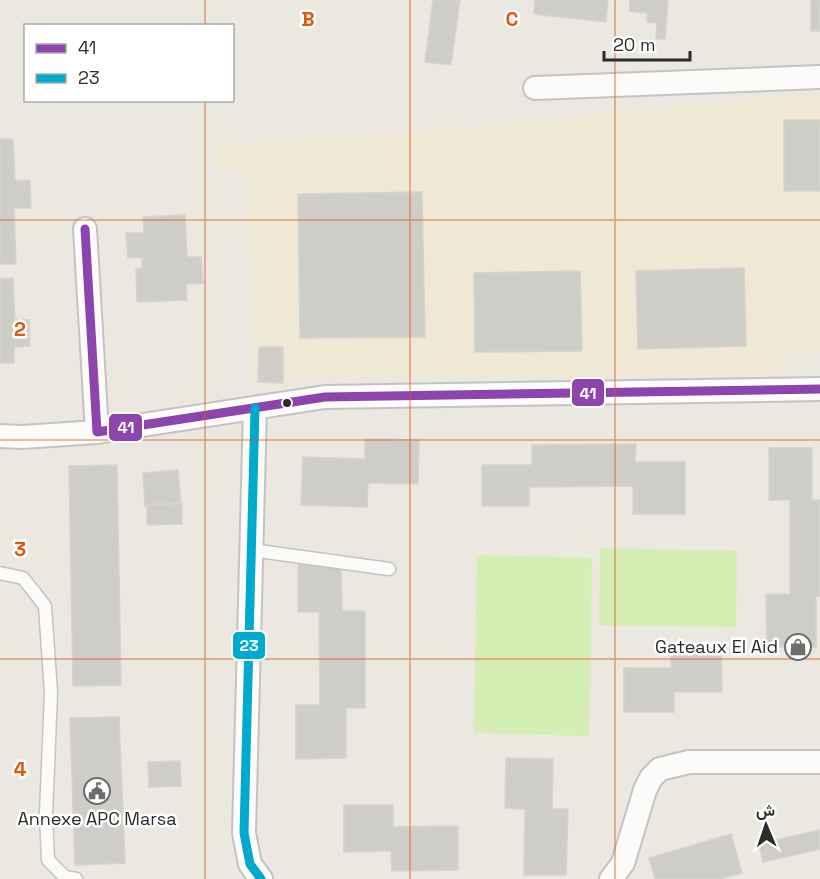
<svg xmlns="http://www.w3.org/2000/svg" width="820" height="879" viewBox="0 0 820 879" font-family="'Space Grotesk',Vazirmatn,sans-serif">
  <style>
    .education { fill: #efe8d5 }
    .pitch { fill: #d4eeb3 }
    .building { fill: #cfcdc8; stroke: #d6d3cd; stroke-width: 1.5 }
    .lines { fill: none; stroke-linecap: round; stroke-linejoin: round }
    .lane-casing { stroke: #c4c3c3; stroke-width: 15 }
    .street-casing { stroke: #c4c3c3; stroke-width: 26 }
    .lane { stroke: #fcfbfa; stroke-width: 12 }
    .street { stroke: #fcfbfa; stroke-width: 22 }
    .bus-1-casing { stroke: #fff; stroke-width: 14 }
    .bus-2-casing { stroke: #fff; stroke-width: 14 }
    .bus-1 { stroke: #8e44ad; stroke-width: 9 }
    .bus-2 { stroke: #00a9ce; stroke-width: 9 }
    .grid { fill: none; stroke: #df570e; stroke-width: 1.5; stroke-opacity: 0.55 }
    .bus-dot { fill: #2c2c2c; stroke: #fff; stroke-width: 2 }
    .labels { text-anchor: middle; stroke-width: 5; stroke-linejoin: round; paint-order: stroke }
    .poi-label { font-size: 18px; fill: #2c2c2c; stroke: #fff; text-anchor: end }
    .grid-label { font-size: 20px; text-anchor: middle; font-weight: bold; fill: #df570e; stroke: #fff; stroke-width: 5; stroke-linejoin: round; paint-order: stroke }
    .line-badge { stroke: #fff; stroke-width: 2 }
    .badge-label { font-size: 16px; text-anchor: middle; font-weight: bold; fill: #fff }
  </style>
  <rect width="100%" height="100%" fill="#ebe7e1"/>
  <path class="education" d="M820 94V351L785 352 783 374 252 380 249 172 215 170V144L418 131 786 95Z"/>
  <path class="pitch" d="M600 548 737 551 736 627 599 625Z
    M477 555 592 558 589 736 474 733Z"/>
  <path class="building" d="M433 0H460L451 65 425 62Z
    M535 0H608L606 22 534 14Z
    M630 0H668L665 39H656L657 23 647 22V13L629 11Z
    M811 0H820V31H811Z
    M784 120H820V191H784Z
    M0 139H13L15 181 30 180 31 208H14L16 264H0Z
    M422 192 425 337 300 338 298 194Z
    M185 215 187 257H201L203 283 186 284 187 300 137 302 136 269 142 268V257L128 258 126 233H144L143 217Z
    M744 268 746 346 638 349 636 271Z
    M580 271 582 351 475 352 474 273Z
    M13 278 15 320H29L30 346 14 347V363H0V279Z
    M259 347H283V383L258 382Z
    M365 439 419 440 418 484 368 483 367 507 301 505 303 457 365 459Z
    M636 444 635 462H685V514H633V486L529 487V506H482V465H532V445Z
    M769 448H812V500H820V596H816V647H767L766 594H790V500H769Z
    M117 465 121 685 73 686 69 466Z
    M178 470 181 504 145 506 143 473Z
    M182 503V524L147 525V504Z
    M298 559H341L342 611H365V708H346V758L296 759V705H320L319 612H298Z
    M671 646H721L722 692H674V712H624V668H671Z
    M119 717 125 863 75 865 70 718Z
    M506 758 553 759 552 809H568L566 875H524L525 809 505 808Z
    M180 761 181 786 149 787 148 762Z
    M344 805H393V827L458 826V870L392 871 391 851 344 852Z
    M820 830V849L763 862 759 844Z
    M731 834 742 873 720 879H655L649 858Z"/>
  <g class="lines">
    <defs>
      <path id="lane" d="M251 550 389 569
        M0 573 23 578 45 606 51 693 46 814 48 860 65 877 76 879"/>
      <path id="street" d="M535 88 820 77
        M85 229 97 432 325 397 820 389
        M255 408 244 833 250 864 261 879
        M0 436 22 437 97 432
        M611 879 623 863 645 790 651 778 660 769 689 762H820"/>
    </defs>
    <use href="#lane" class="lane-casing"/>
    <use href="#street" class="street-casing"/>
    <use href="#lane" class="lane"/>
    <use href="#street" class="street"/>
    <defs>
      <path id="bus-1" d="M85 229 97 432 325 397 820 389"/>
      <path id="bus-2" d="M255 408 244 833 250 864 261 879"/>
    </defs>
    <use href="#bus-1" class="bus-1-casing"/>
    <use href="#bus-2" class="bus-2-casing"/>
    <use href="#bus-1" class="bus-1"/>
    <use href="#bus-2" class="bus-2"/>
  </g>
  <path class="grid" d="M205 0V26M410 0V879M615 0V879M205 100V879M0 220H820M0 440H820M0 659H820"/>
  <defs>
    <symbol id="shop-ring" viewBox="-11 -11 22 22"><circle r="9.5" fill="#fff" stroke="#6f6d6b" stroke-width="1.5"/><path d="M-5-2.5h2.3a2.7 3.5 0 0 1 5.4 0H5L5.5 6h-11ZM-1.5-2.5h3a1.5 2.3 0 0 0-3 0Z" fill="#6f6d6b"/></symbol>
    <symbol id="civic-ring" viewBox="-11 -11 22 22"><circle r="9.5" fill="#fff" stroke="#6f6d6b" stroke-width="1.5"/><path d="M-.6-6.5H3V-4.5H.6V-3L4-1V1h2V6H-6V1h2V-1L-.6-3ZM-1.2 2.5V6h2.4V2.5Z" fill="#6f6d6b"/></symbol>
  </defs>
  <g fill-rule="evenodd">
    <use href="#shop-ring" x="783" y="632" width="30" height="30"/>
    <use href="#civic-ring" x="82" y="776" width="30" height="30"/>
  </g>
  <circle class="bus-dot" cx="287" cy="403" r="5"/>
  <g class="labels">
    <g class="poi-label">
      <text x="778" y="653">Gateaux El Aid</text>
      <text x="97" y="825" text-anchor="middle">Annexe APC Marsa</text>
    </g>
  </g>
  <g class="grid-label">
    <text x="308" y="26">B</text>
    <text x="512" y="26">C</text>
    <text x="20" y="336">2</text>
    <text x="20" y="556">3</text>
    <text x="20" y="776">4</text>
  </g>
  <g class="line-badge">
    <rect x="571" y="378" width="34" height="29" rx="6" fill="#8e44ad"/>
    <rect x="108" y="413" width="35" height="29" rx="6" fill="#8e44ad"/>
    <rect x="232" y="631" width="34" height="29" rx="6" fill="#00a9ce"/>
  </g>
  <g class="badge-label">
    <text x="588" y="399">41</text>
    <text x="126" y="433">41</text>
    <text x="249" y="651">23</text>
  </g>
  <rect x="24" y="24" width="210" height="78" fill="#ffffff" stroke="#ababab" stroke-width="1.5"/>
  <rect x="36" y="44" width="30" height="9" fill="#8e44ad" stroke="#ababab" stroke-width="1.5"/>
  <text x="78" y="54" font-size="18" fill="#2c2c2c">41</text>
  <rect x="36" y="74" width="30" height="9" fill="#00a9ce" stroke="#ababab" stroke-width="1.5"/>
  <text x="78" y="84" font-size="18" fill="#2c2c2c">23</text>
  <g transform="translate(766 825) rotate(358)" stroke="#ffffff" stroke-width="4.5" paint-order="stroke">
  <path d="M0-4.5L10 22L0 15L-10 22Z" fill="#2c2c2c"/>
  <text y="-9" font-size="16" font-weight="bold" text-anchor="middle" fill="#2c2c2c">ش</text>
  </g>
  <path d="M604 51v9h86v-9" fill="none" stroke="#2c2c2c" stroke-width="3"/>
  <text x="613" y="51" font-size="18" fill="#2c2c2c" stroke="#ffffff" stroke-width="4.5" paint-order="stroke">20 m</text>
</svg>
